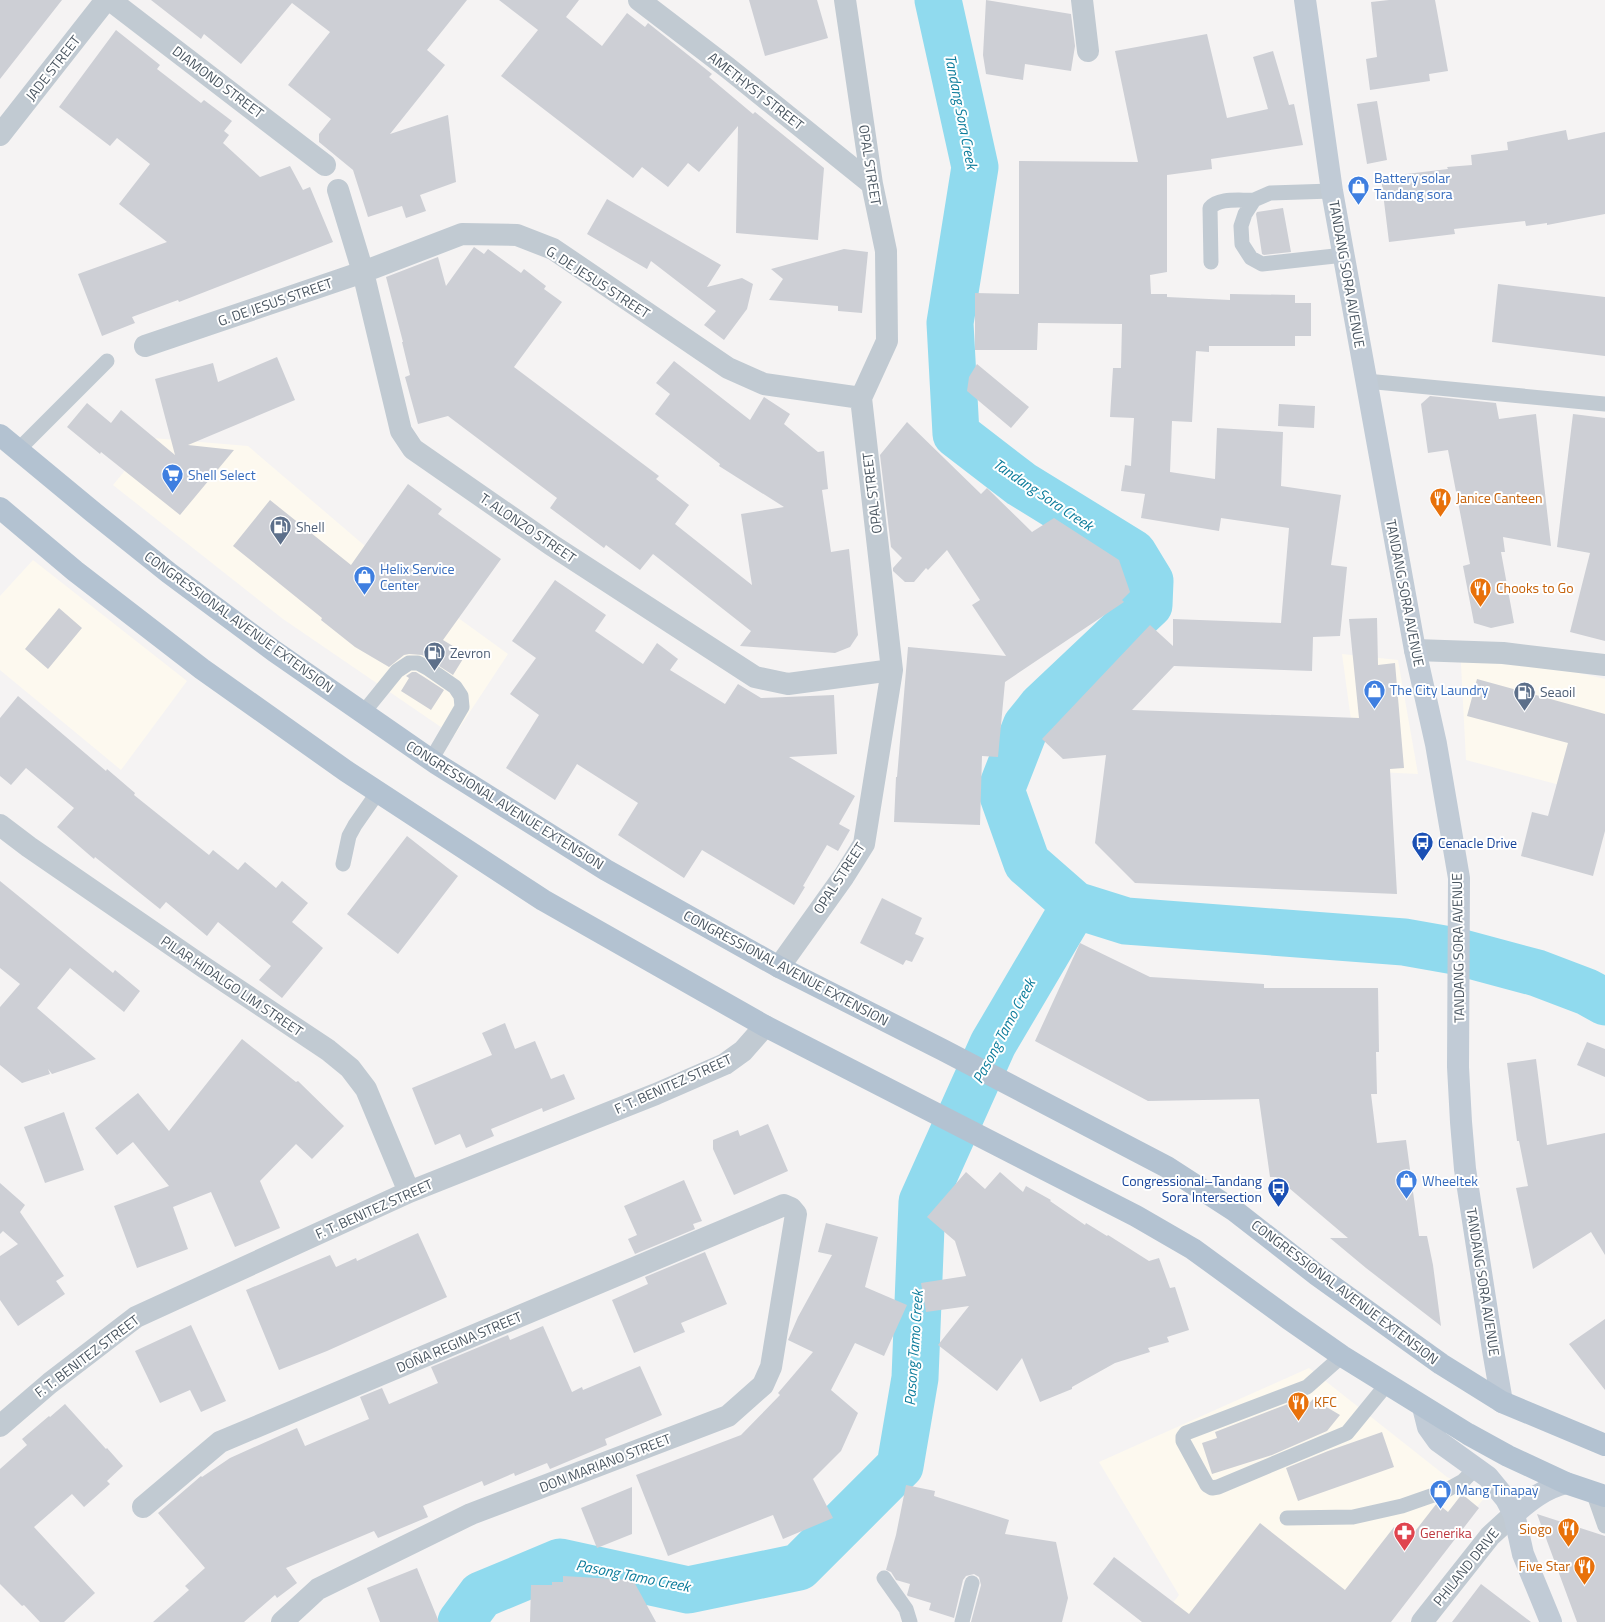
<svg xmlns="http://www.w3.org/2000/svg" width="1605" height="1622" viewBox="0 0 1605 1622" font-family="'Titillium Web',sans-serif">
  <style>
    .commercial { fill: #fdf9ef }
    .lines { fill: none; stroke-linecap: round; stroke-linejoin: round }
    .river { stroke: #90daee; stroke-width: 47 }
    .building { fill: #cdcfd5 }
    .service { stroke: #c1cad2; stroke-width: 15 }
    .minor { stroke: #c1cad2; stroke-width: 22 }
    .tertiary { stroke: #c1cad2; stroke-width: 22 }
    .secondary { stroke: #c1cbd6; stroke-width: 22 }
    .primary { stroke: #b3c2d1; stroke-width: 22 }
    .labels { text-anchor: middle; stroke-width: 4; stroke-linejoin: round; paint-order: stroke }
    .street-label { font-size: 14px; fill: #4a5661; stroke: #fff }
    .shop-label { font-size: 14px; fill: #366cbe; stroke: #fff; text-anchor: start }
    .food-label { font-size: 14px; fill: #c56008; stroke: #fff; text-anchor: start }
    .service-label { font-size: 14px; fill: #4e5e75; stroke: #fff; text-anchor: start }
    .transit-label { font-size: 14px; fill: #164399; stroke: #fff; text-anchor: start }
    .health-label { font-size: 14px; fill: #be3a42; stroke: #fff; text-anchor: start }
    .water-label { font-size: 15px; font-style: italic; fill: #0c7c9b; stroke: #fff }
  </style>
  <rect width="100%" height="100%" fill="#f5f3f3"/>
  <path class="commercial" d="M152 438 248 446 399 575 508 654 454 736 283 619 113 485Z
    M33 560 187 681 121 770 0 670V596Z
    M1460 645 1605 679V797L1466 760Z
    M1342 654 1398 660 1418 774 1358 771Z
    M1309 1368 1447 1477 1486 1496 1381 1622H1158L1179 1595 1099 1462Z"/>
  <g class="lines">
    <path class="river" d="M938 0 975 167 950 323 956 434 1021 484 1133 553 1150 581 1149 605 1042 706 1026 726 1001 790 1027 863 1075 905 1126 921 1404 942 1455 951 1537 973 1587 992 1605 1002
      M461 1622 481 1595 560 1562 688 1590 799 1567 900 1466 915 1378 922 1202 993 1044 1075 905"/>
  </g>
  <path class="building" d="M0 0H62L0 79Z
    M151 0H467L427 50 445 65 390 134 448 115 456 182 420 195 426 211 406 218 402 206 368 217 353 170 319 142V134L331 119 288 85 330 32 292 3 241 64 204 34 201 39Z
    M499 0H579L566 17 602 46 627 13 645 27 648 23 712 74 709 77 753 114 755 112 824 168 818 240 736 233 738 126 699 172 688 163 668 187 642 167 633 178 501 76 538 30Z
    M749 0H817L828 38 765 56Z
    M986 0 1071 14 1075 46 1071 71 1025 64 1023 80 986 74 983 55Z
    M1389 0H1435L1448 71 1429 74 1430 81 1370 90 1366 59 1377 57 1371 2Z
    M116 30 160 65 157 69 201 103 204 100 232 121 224 131 229 135 223 143 260 177 290 166 303 190 310 187 333 242 179 302 178 300 132 317 135 323 102 336 78 274 167 242 119 204 150 164 117 138 110 146 59 107Z
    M1207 34 1227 118 1268 109 1253 57 1273 51 1289 105 1294 104 1303 145 1211 159 1212 169 1167 175V272L1150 275 1151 294H1167V297L1230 300V294L1295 295V303H1311V336H1295V346H1209V352L1196 351 1192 422 1172 421 1170 472 1215 479 1217 428 1283 432 1281 486 1341 495 1331 565 1347 567 1340 636 1313 637 1312 671 1174 666 1132 710 1359 718 1349 619 1377 618 1378 665 1395 663 1404 768 1390 769 1397 894 1135 883 1095 843 1106 755 1063 759 1042 739 1150 625 1173 646V619L1281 623 1289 528 1221 518 1219 531 1141 518 1145 494 1121 491 1125 465 1131 466 1134 418 1110 417 1113 368H1121L1122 324 1038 323 1037 350H975V293L1019 294V161L1138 162 1115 51Z
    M1377 101 1387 160 1367 164 1357 104Z
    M1566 130 1568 140 1605 132V214L1547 225V223L1526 226 1525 221 1454 229 1455 234 1389 242 1381 177 1448 169 1447 167 1472 165 1471 155 1508 150 1507 142Z
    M607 199 721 265 707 287 742 278 753 284 747 309 724 340 704 325 716 311 651 261 647 269 587 234Z
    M1283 208 1291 252 1264 255 1262 254 1256 214 1257 212Z
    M474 247 484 254 488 249 521 273 524 269 546 286 544 289 562 302 514 367 659 476 656 479 689 505 675 524 752 585 741 514 784 507 719 466 720 464 655 414 670 394 656 383 674 361 750 420 764 397 790 414 784 424 818 452 824 451 828 489 822 490 831 552 849 549 858 635 850 647 835 653 740 646 751 631 653 554 640 570 606 545 604 548 550 508 557 498 448 416 418 424 405 377 410 375 402 342H403L386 277 438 257 446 286Z
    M844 249 868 252 862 313 838 311V306L769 300 783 279 771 269Z
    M1498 284 1605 297V356L1492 342Z
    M277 357 295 400 188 445 234 450 180 515 101 452 100 454 67 427 87 403 111 423 121 410 175 455 155 379 213 363 218 382Z
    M977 364 1029 407 1011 428 967 391 969 377Z
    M1430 396 1496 403 1499 419 1536 414 1551 546 1503 537 1505 552H1501L1514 623 1491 628 1474 623 1463 566 1470 564 1448 450 1428 453 1421 404Z
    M1279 404 1315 406 1314 428 1278 426Z
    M1573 414 1605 418V641L1570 632 1590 553 1557 547Z
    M907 422 981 494 987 488 1032 532 1054 518 1119 560 1130 592 1122 600 1124 602 1005 682 998 757 982 756 980 825 894 822 896 777H897L908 647 1006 656 972 605 980 600 947 550 928 570 926 568 914 582H905L893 571V568L902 558 891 547 880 455Z
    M408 484 442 509 438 514 501 559 443 640 466 654 453 675 422 655 409 654 404 655 389 667 355 647 321 620 322 618 233 546 270 500 351 565Z
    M555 580 606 615 595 631 643 664 657 643 678 659 670 670 725 704 738 684 761 698 834 695 837 754 789 757 855 796 839 824 850 830 838 851 827 845 803 886 805 887 794 905 702 850 684 878 618 835 638 803 577 764 555 800 506 768 539 715 510 694 536 658 512 641Z
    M59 608 82 628 48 669 25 649Z
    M412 672H416L424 677 444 690 431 710 401 691 409 678 406 676Z
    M1477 679 1605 714V831L1593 876 1521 856 1532 812 1548 816 1568 743 1467 716Z
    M18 696 106 771 107 769 135 793 134 795 209 855 213 850 238 870 245 862 276 888 282 881 308 903 292 922 323 948 282 998 259 980 271 966 218 922 207 936 166 902 160 909 95 857 94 859 57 827 74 808 26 768 11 785 0 776V718Z
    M407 836 458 876 398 954 347 914Z
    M0 881 113 973 115 970 140 991 124 1012 70 968 37 1008 96 1059 52 1074 48 1069 50 1074 22 1083 0 1065V1007L20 984 0 968Z
    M882 898 922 918 915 934 924 938 912 962 906 960 903 965 860 943Z
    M1080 943 1150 977 1264 984V988H1378L1379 1052H1376L1377 1094H1371L1377 1143 1406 1140 1419 1236H1427L1433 1265 1441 1326 1366 1268 1330 1238H1348L1276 1177H1270L1259 1099 1148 1101 1035 1041Z
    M505 1023 515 1049 535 1041 551 1079 564 1074 575 1099 543 1112 542 1108 491 1129 494 1136 466 1148 460 1134 435 1145 412 1088 492 1055 482 1033Z
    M242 1039 296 1082 298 1081 344 1126 312 1159 296 1144 260 1181 280 1228 235 1247 211 1192 173 1207 188 1249 137 1268 114 1206 169 1186 133 1142 117 1155 95 1128 138 1093 169 1131Z
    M1587 1042 1605 1049V1077L1577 1065Z
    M1536 1059 1547 1145 1605 1133V1255L1591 1232 1533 1269 1516 1188 1528 1186 1519 1141H1517L1507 1063Z
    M64 1112 84 1170 45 1183 24 1127Z
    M768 1124 788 1171 734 1195 713 1149V1140L738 1130 740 1136Z
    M966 1172 985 1189 1000 1172 1023 1192 1026 1186 1051 1200 1050 1201 1085 1225 1086 1223 1107 1236 1108 1235 1149 1261 1159 1258 1170 1288 1175 1287 1189 1330 1167 1337 1169 1342 1148 1348 1150 1352 1115 1363 1072 1387V1389L1040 1402 1022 1358 997 1391 938 1345 969 1306 926 1312 921 1283 966 1276 955 1241 927 1217Z
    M684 1180 702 1221 693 1224 695 1229 635 1254 628 1239 637 1235 624 1206Z
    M0 1183 25 1205 20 1212 64 1276 56 1281 65 1294 18 1326 0 1300V1256L18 1244 3 1231 0 1234Z
    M826 1223 878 1237 865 1287 907 1305 884 1356 855 1343 831 1390 858 1413 841 1451 813 1479 833 1518 783 1539 773 1515 668 1556 636 1475 741 1435 780 1395 778 1393 813 1352 788 1340 798 1317 832 1255 818 1252Z
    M418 1233 447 1297 327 1351 279 1370 246 1290 330 1255 336 1267 356 1258 357 1261Z
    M705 1252 727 1304 681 1323 685 1332 634 1353 612 1300 648 1284 645 1277Z
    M1605 1319V1390L1569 1344Z
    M191 1325 226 1401 201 1412 190 1390 160 1403 135 1351Z
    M543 1326 572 1392 582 1387 583 1390 640 1366 662 1415 605 1439 607 1445 550 1469 547 1463 515 1476 514 1473 484 1486 482 1481 423 1506 428 1517 378 1538 374 1531 286 1568 297 1583 277 1598 275 1595 244 1622H153L189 1590 185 1586 205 1568 158 1513 201 1476 202 1477 230 1458 297 1428 305 1446 369 1419 360 1397 382 1388 389 1404 438 1383 431 1367 508 1335 510 1340Z
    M1313 1399 1340 1415 1327 1431 1272 1455 1212 1474 1202 1443 1217 1438 1215 1432 1293 1402 1305 1408Z
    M65 1404 106 1449 107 1448 123 1466 107 1481 110 1484 84 1507 72 1494 34 1527 95 1593 64 1622H40L24 1605 22 1606 0 1584V1469L27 1445 22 1439 49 1416 50 1417Z
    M1382 1432 1394 1467 1298 1501 1286 1468 1328 1451Z
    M906 1485 935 1491 934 1496 1009 1520 1005 1534 1056 1542 1068 1598 1062 1622H971L981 1585 979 1577 974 1574 966 1576 963 1580 954 1618 929 1610 931 1603 908 1596 907 1595 910 1584 896 1580 891 1572 886 1570 896 1535Z
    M632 1487V1534L597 1548 581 1508Z
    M1462 1494 1479 1508 1391 1622H1142L1093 1584 1114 1557 1189 1614 1260 1523 1345 1590 1394 1527 1409 1539 1437 1503 1448 1512Z
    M1537 1514 1605 1536V1622H1577Z
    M417 1568 439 1622H380L367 1588Z
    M563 1576 633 1580 656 1622H530L531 1585H552V1582H563Z
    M1481 1584 1531 1622H1452Z"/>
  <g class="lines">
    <path class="service" d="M1332 191 1270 193 1254 200 1245 214 1241 226 1242 244 1251 258 1262 264 1344 255
      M1211 262 1210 208C1219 197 1241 201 1254 200
      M1366 381 1605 404
      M18 450 107 361
      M363 713 397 671 409 663H418L429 669 455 687 461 696 462 707 431 760
      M343 864 349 836 355 825 378 792
      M1342 1356 1307 1387 1186 1433 1183 1437V1441L1207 1485 1212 1488 1218 1487 1347 1433 1387 1384
      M1593 1492 1605 1526
      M1287 1518 1353 1517 1402 1506 1445 1491 1463 1481 1476 1468
      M884 1578 906 1609 910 1622
      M962 1622 972 1583"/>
    <path class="minor" d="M110 0 325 165
      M639 0 728 68 872 184
      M1082 0 1088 51
      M0 135 106 0
      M338 190 363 272 401 431 413 449 550 544 755 677 788 684 892 670
      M145 346 363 272 462 234 517 235 553 249 728 368 764 384 861 398
      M0 825 29 847 205 968 328 1050 350 1068 366 1089 409 1192
      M779 967 844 876 864 844 892 670 861 398 887 341 886 251 872 184 845 0
      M0 1426 50 1383 136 1317 409 1192 656 1094 725 1064 743 1051 765 1026
      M143 1507 220 1442 784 1205 791 1208 796 1214 771 1367 763 1385 728 1416 471 1514 318 1589 282 1622
      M1422 1622 1490 1536 1514 1514"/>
    <path class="tertiary" d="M1415 650 1503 653 1605 665"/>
    <path class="secondary" d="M1305 0 1332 191 1415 650 1436 744 1459 878 1458 1067 1461 1122 1465 1169 1493 1350 1502 1402
      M1423 1407 1428 1427 1438 1441 1488 1477 1506 1499 1514 1514 1523 1554 1551 1622
      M1514 1514C1530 1500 1545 1488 1566 1483"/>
    <path class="primary" d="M0 435 93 512 169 573 274 651 437 764 606 870 779 967 943 1050 1167 1167 1235 1211 1317 1275 1441 1364 1502 1402 1605 1445
      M0 508 75 571 202 669 346 771 543 900 765 1026 1136 1216 1193 1249 1289 1319 1342 1356 1468 1434 1508 1456 1566 1483 1605 1496"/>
  </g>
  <defs>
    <symbol id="shop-pin" viewBox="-11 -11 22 30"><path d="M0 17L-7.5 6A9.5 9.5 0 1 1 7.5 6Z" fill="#3f7fe0" stroke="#fff"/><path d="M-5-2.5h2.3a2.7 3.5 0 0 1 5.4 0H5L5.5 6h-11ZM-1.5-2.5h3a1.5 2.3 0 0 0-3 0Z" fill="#fff"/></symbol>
    <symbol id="supermarket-pin" viewBox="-11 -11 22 30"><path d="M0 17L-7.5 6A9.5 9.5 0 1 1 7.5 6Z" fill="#3f7fe0" stroke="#fff"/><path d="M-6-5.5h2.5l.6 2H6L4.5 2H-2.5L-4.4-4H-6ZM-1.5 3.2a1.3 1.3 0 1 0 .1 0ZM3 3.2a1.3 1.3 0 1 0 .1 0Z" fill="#fff"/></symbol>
    <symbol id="restaurant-pin" viewBox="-11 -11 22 30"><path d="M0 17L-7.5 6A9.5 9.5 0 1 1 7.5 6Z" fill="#e8710a" stroke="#fff"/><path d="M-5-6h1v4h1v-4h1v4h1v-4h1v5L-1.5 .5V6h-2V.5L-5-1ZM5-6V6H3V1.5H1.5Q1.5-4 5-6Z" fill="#fff"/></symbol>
    <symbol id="fuel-pin" viewBox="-11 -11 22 30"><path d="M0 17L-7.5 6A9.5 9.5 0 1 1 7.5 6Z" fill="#5c6f8a" stroke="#fff"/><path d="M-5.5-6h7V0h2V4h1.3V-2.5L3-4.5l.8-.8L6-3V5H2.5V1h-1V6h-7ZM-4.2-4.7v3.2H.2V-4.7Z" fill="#fff"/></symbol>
    <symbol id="bus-pin" viewBox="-11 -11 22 30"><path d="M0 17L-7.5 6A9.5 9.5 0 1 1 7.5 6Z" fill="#1a4fb4" stroke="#fff"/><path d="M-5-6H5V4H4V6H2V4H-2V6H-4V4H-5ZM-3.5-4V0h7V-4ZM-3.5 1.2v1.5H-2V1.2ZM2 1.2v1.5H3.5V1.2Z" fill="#fff"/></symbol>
    <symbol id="pharmacy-pin" viewBox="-11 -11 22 30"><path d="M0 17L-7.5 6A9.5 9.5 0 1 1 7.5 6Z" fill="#e0444e" stroke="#fff"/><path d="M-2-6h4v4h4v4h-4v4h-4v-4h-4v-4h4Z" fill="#fff"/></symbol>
  </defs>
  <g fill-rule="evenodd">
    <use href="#shop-pin" x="1346" y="174" width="25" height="34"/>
    <use href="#supermarket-pin" x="160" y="462" width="25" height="34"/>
    <use href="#restaurant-pin" x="1428" y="486" width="25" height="34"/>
    <use href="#fuel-pin" x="268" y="514" width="25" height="34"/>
    <use href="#shop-pin" x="352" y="564" width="25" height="34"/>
    <use href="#restaurant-pin" x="1468" y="576" width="25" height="34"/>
    <use href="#fuel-pin" x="422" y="640" width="25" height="34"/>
    <use href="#shop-pin" x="1362" y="678" width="25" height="34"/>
    <use href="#fuel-pin" x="1512" y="680" width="25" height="34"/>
    <use href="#bus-pin" x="1410" y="830" width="25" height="34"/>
    <use href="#shop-pin" x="1394" y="1168" width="25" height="34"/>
    <use href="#bus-pin" x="1266" y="1176" width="25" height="34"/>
    <use href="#restaurant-pin" x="1286" y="1390" width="25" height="34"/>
    <use href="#shop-pin" x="1428" y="1478" width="25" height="34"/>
    <use href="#restaurant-pin" x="1556" y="1516" width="25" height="34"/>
    <use href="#pharmacy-pin" x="1392" y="1520" width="25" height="34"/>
    <use href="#restaurant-pin" x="1572" y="1554" width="25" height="34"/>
  </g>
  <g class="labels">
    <g class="street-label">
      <text transform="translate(53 68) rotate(-52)" y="5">JADE STREET</text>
      <text transform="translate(218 82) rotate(37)" y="5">DIAMOND STREET</text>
      <text transform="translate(756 91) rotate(38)" y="5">AMETHYST STREET</text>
      <text transform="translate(870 165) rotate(81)" y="5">OPAL STREET</text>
      <text transform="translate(1347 274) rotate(80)" y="5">TANDANG SORA AVENUE</text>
      <text transform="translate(598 282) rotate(33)" y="5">G. DE JESUS STREET</text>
      <text transform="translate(275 302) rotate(-19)" y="5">G. DE JESUS STREET</text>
      <text transform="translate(872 493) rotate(-97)" y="5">OPAL STREET</text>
      <text transform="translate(528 528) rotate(34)" y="5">T. ALONZO STREET</text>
      <text transform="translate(1405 593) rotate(79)" y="5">TANDANG SORA AVENUE</text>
      <text transform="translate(239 622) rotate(36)" y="5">CONGRESSIONAL AVENUE EXTENSION</text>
      <text transform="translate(505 805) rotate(32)" y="5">CONGRESSIONAL AVENUE EXTENSION</text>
      <text transform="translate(839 878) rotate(-57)" y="5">OPAL STREET</text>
      <text transform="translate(1458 948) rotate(-91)" y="5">TANDANG SORA AVENUE</text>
      <text transform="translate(786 968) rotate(28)" y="5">CONGRESSIONAL AVENUE EXTENSION</text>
      <text transform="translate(232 986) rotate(34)" y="5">PILAR HIDALGO LIM STREET</text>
      <text transform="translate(673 1084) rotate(-24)" y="5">F. T. BENITEZ STREET</text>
      <text transform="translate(374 1209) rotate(-24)" y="5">F. T. BENITEZ STREET</text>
      <text transform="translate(1483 1282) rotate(81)" y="5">TANDANG SORA AVENUE</text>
      <text transform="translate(1345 1292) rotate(37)" y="5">CONGRESSIONAL AVENUE EXTENSION</text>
      <text transform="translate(459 1342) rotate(-23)" y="5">DOÑA REGINA STREET</text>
      <text transform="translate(87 1356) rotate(-37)" y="5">F. T. BENITEZ STREET</text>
      <text transform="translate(605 1463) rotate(-21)" y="5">DON MARIANO STREET</text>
      <text transform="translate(1466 1567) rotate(-51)" y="5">PHILAND DRIVE</text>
    </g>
    <g class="shop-label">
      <text x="1374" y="183">Battery solar<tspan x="1374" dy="16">Tandang sora</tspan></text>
      <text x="188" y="480">Shell Select</text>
      <text x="380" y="574">Helix Service<tspan x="380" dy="16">Center</tspan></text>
      <text x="1390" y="695">The City Laundry</text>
      <text x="1422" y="1186">Wheeltek</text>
      <text x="1456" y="1495">Mang Tinapay</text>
    </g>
    <g class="food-label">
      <text x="1456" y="503">Janice Canteen</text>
      <text x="1496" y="593">Chooks to Go</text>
      <text x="1314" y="1407">KFC</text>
      <text x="1552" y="1534" text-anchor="end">Siogo</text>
      <text x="1570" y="1571" text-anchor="end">Five Star</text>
    </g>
    <g class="service-label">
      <text x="296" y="532">Shell</text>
      <text x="450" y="658">Zevron</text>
      <text x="1540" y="697">Seaoil</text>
    </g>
    <g class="transit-label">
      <text x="1438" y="848">Cenacle Drive</text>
      <text x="1262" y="1186" text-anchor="end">Congressional–Tandang<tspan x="1262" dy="16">Sora Intersection</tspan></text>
    </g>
    <g class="health-label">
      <text x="1420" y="1538">Generika</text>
    </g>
    <g class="water-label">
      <text transform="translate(961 112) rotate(79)" y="5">Tandang Sora Creek</text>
      <text transform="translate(1043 495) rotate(34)" y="5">Tandang Sora Creek</text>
      <text transform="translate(1004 1031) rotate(-62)" y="5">Pasong Tamo Creek</text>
      <text transform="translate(914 1348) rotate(-86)" y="5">Pasong Tamo Creek</text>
      <text transform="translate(633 1576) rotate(11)" y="5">Pasong Tamo Creek</text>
    </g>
  </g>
</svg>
